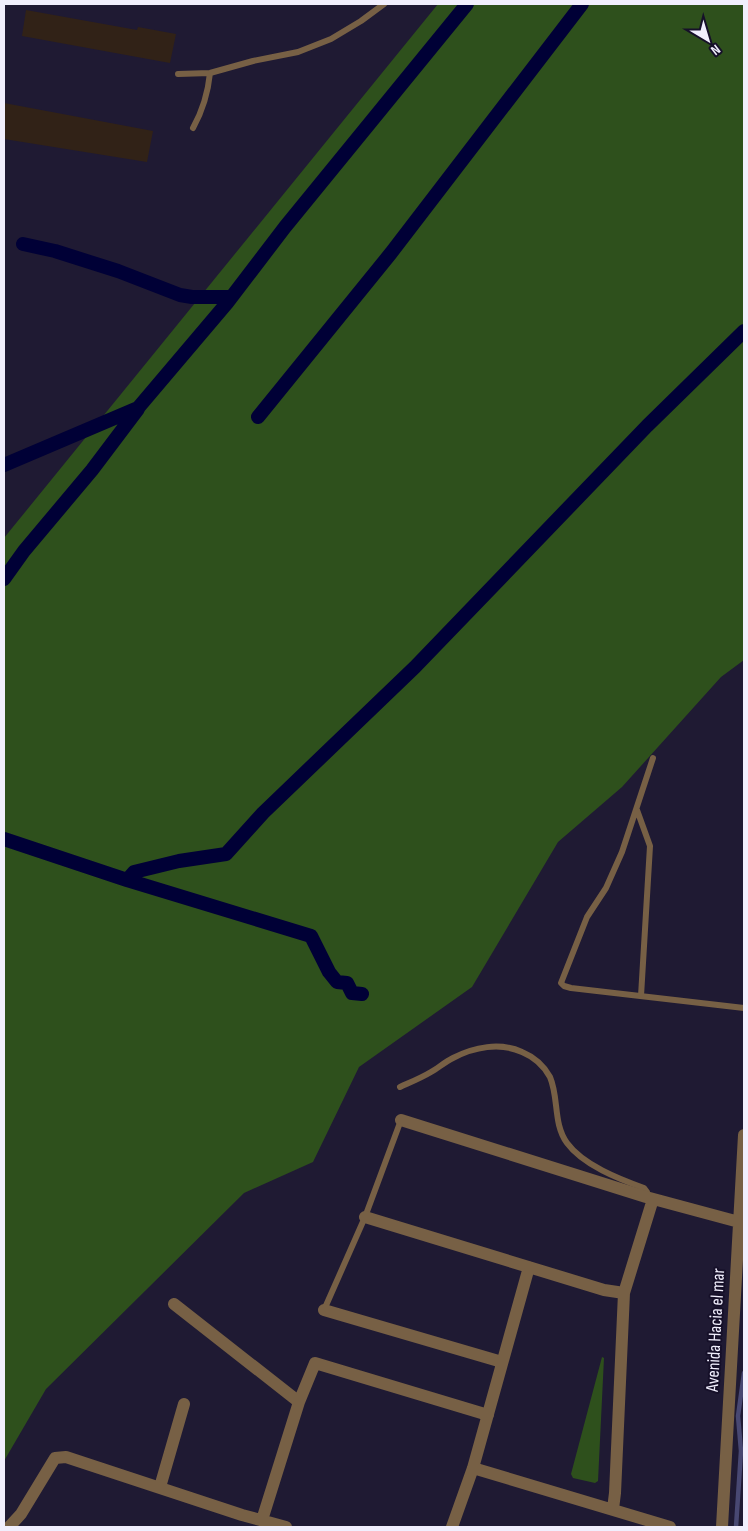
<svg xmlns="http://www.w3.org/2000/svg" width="748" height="1531" viewBox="0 0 748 1531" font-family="'Sofia Sans Condensed',sans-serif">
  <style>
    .industrial { fill: #312217 }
    .green { fill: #2e501c }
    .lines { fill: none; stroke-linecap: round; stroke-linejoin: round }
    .stream { stroke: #484872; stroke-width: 4.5 }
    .canal { stroke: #000036; stroke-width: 14 }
    .lane { stroke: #776045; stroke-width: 6 }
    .street { stroke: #776045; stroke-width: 12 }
    .labels { text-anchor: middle; stroke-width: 4; stroke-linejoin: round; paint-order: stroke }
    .street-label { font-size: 18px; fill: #f1effd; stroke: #161029 }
  </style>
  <rect width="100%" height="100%" fill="#1f1a33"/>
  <path class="industrial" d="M26 10 137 30 138 27 176 34 170 63 22 36Z
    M4 103 153 131 147 162 4 139Z"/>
  <path class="green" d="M438 4H744V660L721 677 622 787 558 842 472 987 359 1067 313 1162 244 1193 46 1389 4 1461V538Z
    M602 1357 604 1358 598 1481 595 1483 573 1478 571 1474Z"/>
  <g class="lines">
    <path class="stream" d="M736 1527 741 1451 738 1416 744 1373"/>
    <path class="canal" d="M23 244 55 251 118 271 180 295 192 297H231
      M258 417 391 253 582 4
      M4 465 138 408 227 303 285 227 467 4
      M4 579 24 551 92 470 138 409
      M4 839 127 880 311 936 329 972 337 982 347 983 352 993 362 994
      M127 880 134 872 179 861 226 854 263 813 415 667 647 426 744 331"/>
    <path class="lane" d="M178 74 210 73 253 61 298 52 331 39 361 21 384 4
      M193 128C203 110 208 93 210 73
      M653 758 622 852 606 888 587 917 561 983 564 986 571 988 744 1008
      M637 810 650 846 641 996
      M400 1087C411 1082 421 1078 431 1072 438 1068 445 1062 453 1058 474 1047 500 1042 522 1052 534 1057 544 1066 550 1077 559 1098 553 1124 567 1143 583 1165 619 1179 644 1188L647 1192V1196
      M324 1310 365 1217 401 1120"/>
    <path class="street" d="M401 1120 646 1197 739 1222
      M365 1217 604 1290 624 1293
      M174 1304 299 1402
      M324 1310 502 1362
      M473 1468 670 1527
      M160 1487 184 1404
      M613 1509 615 1493 624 1293 653 1199
      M262 1520 299 1402 315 1363 488 1415
      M9 1527 21 1514 55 1458 66 1457 242 1515 286 1527
      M452 1527 473 1468 529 1267
      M722 1527 744 1135"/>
  </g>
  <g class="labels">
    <g class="street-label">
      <text transform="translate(715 1330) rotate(-87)" y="6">Avenida Hacia el mar</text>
    </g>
  </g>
  <rect width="748" height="1531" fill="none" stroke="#f1effd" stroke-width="10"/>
  <g transform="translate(708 40) rotate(142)" stroke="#161029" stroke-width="4" paint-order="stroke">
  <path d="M0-4L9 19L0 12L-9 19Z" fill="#f1effd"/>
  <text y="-8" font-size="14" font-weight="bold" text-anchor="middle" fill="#f1effd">N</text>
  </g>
</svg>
